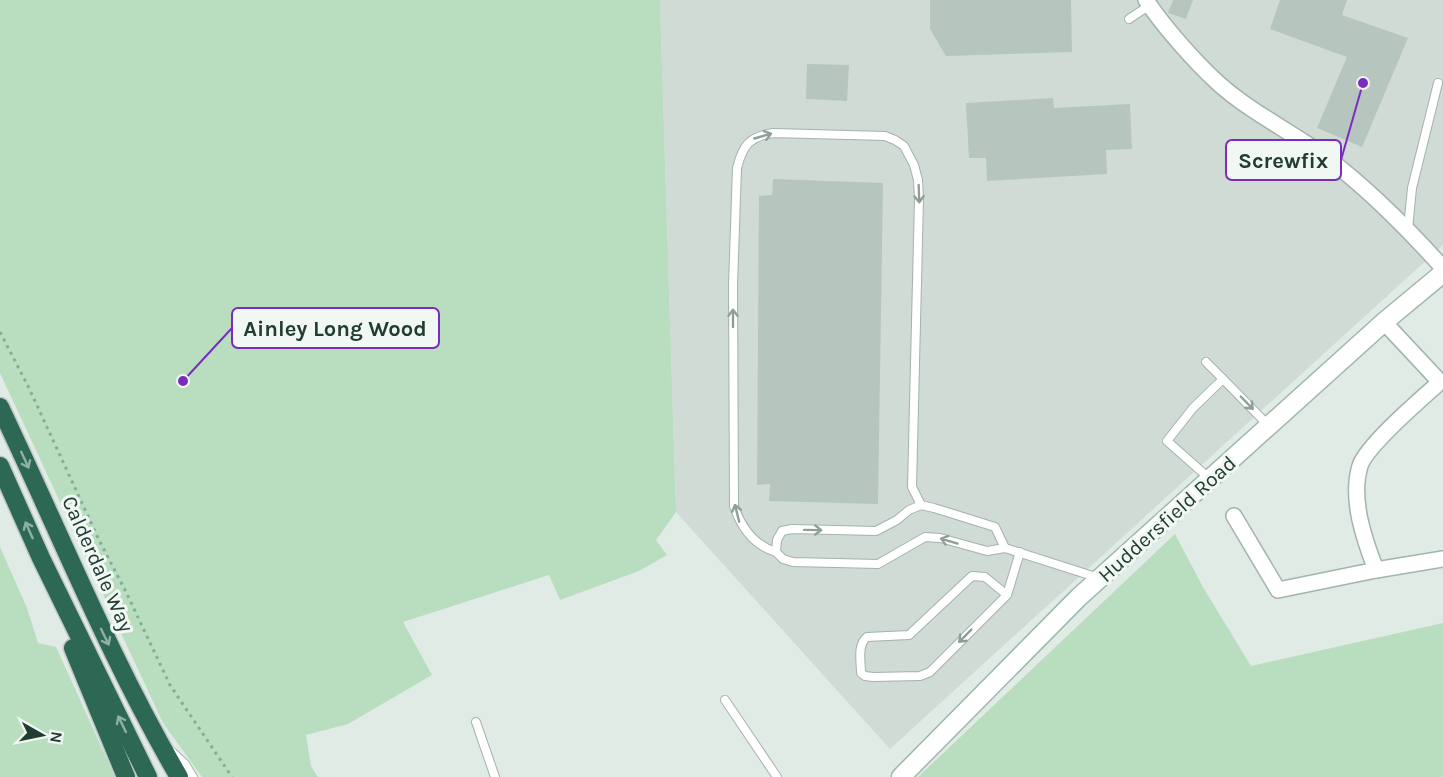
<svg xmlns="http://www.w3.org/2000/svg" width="1443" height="777" viewBox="0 0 1443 777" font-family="Karla,sans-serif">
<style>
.built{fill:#cfdbd4}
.green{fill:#b9ddbf}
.building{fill:#b6c6be}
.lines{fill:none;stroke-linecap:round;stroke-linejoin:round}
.lane-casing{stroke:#a4b3ac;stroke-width:10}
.street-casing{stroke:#a4b3ac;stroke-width:18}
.secondary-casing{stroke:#9fb7ac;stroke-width:21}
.highway-casing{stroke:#c1c8c6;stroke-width:21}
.path{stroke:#81af9b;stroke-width:3;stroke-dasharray:3 4.5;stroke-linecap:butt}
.lane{stroke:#fff;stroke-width:8}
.street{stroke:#fff;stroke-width:15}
.secondary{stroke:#fff;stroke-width:18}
.highway{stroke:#2d6855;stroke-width:18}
.oneway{stroke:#909e98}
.oneway2{stroke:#8fb0a4}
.labels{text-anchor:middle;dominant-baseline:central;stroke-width:6;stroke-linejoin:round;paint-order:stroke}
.street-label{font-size:21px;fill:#213c32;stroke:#f1f8f4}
.leader{fill:none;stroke:#7b2cbf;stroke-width:2}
.callout-dot{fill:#7b2cbf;stroke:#f1f8f4;stroke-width:2}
.callout{fill:#f1f8f4;stroke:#7b2cbf;stroke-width:2}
.callout-label{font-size:22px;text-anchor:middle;font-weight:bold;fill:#213c32}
</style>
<rect width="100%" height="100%" fill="#e1ebe5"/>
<polygon class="built" points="660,0 1443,0 1443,245 890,749 676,512"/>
<g class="green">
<polygon points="0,0 660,0 676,512 656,540 667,555 639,571 560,600 549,575 403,622 432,675 348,724 306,735 311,766 318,777 202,777 163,723 0,373"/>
<polygon points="1175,534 1204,589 1251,666 1443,623 1443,777 918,777"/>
<polygon points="0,547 27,608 38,643 56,647 115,777 0,777"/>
</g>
<g class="building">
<polygon points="930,0 1071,0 1072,52 946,56 930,29"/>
<polygon points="1173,0 1193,0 1186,19 1168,13"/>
<polygon points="1280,0 1347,0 1342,15 1408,38 1362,147 1317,128 1347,57 1270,29"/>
<polygon points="807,64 849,65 847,101 806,99"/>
<polygon points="1053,98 1054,108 1130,104 1132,149 1106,150 1107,174 987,181 986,158 969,158 966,103"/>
<polygon points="773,179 883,183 878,504 769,501 770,484 757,485 759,196 772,195"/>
</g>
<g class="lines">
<defs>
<g id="lane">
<polyline points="1129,19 1150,5"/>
<polyline points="1408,229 1412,188 1438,83"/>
<polyline points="1206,362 1223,379"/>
<polyline points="1210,479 1167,441 1193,408 1223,379 1269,426"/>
<polyline points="1005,548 995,527 934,508 921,505 909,510 897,520 876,531 792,529 782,531 777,540 776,552 783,559 793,562 878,564 925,537 940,538 987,551 1005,548 1099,578"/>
<path d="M776 552C753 545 741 527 734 506L733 285 737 168C743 145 749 137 773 133L885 136 895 140 904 146 914 165 918 180 919 199 912 487 921 505"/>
<path d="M1007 595 985 577 972 576 909 635 867 637C857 645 861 661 861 673L865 676 873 677 920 676 930 672 1007 595 1020 552"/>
<polyline points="725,700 777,777"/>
<polyline points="476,722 495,777"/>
<polyline points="172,752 185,764 193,777"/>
</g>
<g id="street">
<path d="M1146 0C1163 26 1195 62 1218 83 1250 112 1292 132 1327 158 1370 190 1407 228 1443 268"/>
<path d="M1384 322 1440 382C1422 398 1366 446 1360 466 1350 499 1364 539 1376 570L1443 559"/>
<polyline points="1234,516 1278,590 1376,570"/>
</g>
<polyline id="secondary" points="901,777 1079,597 1384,322 1443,273"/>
<g id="highway">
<path d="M0 407C59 531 110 659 179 777"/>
<polyline points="0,466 41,558 148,777"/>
<polyline points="73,648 126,777"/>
</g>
</defs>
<use href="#lane" class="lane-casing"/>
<use href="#street" class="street-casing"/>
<use href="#secondary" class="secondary-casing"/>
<use href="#highway" class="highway-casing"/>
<polyline class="path" points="0,332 29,388 99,540 125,590 170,685 232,777"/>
<use href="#lane" class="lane"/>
<use href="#street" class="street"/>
<use href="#secondary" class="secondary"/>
<use href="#highway" class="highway"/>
</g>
<defs><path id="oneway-shaft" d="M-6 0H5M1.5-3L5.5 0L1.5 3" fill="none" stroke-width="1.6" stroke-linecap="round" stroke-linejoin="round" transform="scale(1.5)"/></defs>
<g class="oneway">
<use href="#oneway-shaft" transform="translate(763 136) rotate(-16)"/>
<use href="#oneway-shaft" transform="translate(919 194) rotate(88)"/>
<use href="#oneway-shaft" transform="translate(733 318) rotate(-90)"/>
<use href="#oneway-shaft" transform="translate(1247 403) rotate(46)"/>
<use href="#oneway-shaft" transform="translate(737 513) rotate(-104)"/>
<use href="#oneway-shaft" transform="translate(813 530) rotate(1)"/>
<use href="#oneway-shaft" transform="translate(949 541) rotate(-163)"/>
<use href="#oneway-shaft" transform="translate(965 636) rotate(135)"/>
</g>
<g class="oneway2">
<use href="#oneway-shaft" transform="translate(25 460) rotate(65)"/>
<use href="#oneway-shaft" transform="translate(29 530) rotate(-114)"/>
<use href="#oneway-shaft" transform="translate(105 637) rotate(64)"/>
<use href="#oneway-shaft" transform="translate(122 724) rotate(-116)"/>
</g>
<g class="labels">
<g class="street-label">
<text transform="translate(1167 519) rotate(-42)">Huddersfield Road</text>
<text transform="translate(98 564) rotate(66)">Calderdale Way</text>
</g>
</g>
<path class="leader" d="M1363 83L1341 160M183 381L232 328"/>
<g class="callout-dot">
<circle cx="1363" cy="83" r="6"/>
<circle cx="183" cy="381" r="6"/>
</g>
<g class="callout">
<rect x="1226" y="140" width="115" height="40" rx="6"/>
<rect x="232" y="308" width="207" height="40" rx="6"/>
</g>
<g class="callout-label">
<text x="1283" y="168">Screwfix</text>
<text x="335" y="336">Ainley Long Wood</text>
</g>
<g transform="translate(42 735) rotate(99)" stroke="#f1f8f4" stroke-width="4.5" paint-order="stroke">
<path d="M0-4.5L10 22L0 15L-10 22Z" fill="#213c32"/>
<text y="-9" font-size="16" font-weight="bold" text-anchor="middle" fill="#213c32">N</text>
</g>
</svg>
